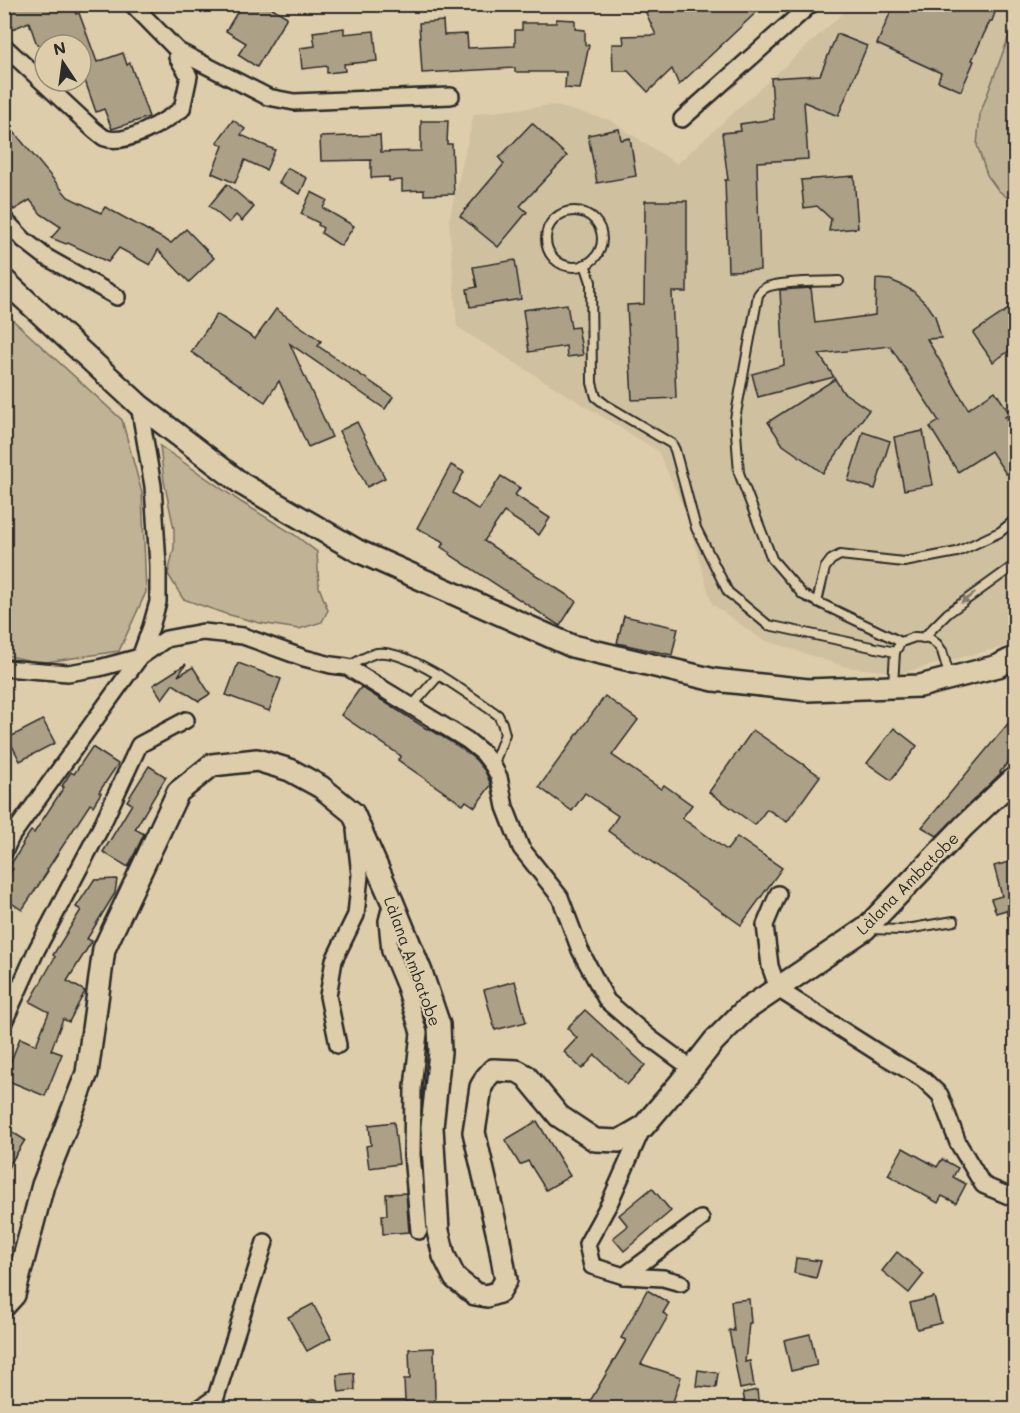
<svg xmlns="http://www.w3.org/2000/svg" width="1020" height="1413" viewBox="0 0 1020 1413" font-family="Mali,sans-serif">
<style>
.built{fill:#cfc0a0}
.green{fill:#c0b295;stroke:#766e60;stroke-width:1.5}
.building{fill:#aca087;stroke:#2b2b2b;stroke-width:1.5}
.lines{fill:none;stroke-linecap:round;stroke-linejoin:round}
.lane-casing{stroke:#2b2b2b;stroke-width:12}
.street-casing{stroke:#2b2b2b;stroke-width:20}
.secondary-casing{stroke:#2b2b2b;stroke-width:26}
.lane{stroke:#decdaa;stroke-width:8}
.street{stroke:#decdaa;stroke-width:15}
.secondary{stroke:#decdaa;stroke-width:21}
.oneway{fill:#847c6a}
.labels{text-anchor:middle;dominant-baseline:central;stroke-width:4.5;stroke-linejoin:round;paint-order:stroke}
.street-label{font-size:16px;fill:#2b2b2b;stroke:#decdaa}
</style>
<rect width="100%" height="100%" fill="#decdaa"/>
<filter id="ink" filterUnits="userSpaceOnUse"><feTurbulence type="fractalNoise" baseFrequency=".0167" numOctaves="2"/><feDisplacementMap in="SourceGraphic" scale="12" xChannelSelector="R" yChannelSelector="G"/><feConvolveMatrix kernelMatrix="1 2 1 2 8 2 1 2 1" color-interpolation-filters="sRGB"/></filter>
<g filter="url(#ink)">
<polygon class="built" points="852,5 1015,5 1015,644 901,673 846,667 761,639 712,604 685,511 658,451 457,327 449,220 474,114 553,105 610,120 677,164"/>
<g class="green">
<polygon points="1015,20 1015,204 998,190 987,175 977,145 980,114"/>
<polygon points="4,312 122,420 142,493 146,592 119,651 40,663 5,655"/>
<polygon points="160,446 241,502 295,535 317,552 319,587 328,610 322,622 299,629 260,623 226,614 183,599 168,574 174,548 174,529 164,481"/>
</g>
<g class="building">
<polygon points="4,4 73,5 76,14 79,13 97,62 123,53 127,65 130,63 149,117 112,129 104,109 96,112 81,69 81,45 37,45 29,22 10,30 4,18"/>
<polygon points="242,4 266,4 287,17 257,67 238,55 246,43 226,31"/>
<polygon points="642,4 765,4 679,85 672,69 648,92 628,71 613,71 612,44 624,44 623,36 656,35"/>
<polygon points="894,4 998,4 992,21 990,21 972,60 974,61 961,91 938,81 941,73 877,44"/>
<polygon points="556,19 575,20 575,29 585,30 585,45 589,45 580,89 565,88 566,72 515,72 515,68 422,73 419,23 443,21 444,35 467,34 468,48 515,46 515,30 522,30 522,23 556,23"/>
<polygon points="344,28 344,34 374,31 377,61 344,64 345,71 327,73 327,66 302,69 300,48 315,46 313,32"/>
<polygon points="837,34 867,46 838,116 804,102 808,159 757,162 760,270 728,271 725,180 728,180 722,133 741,131 740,124 774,119 771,78 820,75"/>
<polygon points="4,120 68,197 101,213 105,207 171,243 186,229 214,258 189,282 158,250 150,265 119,248 108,262 68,243 66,244 51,238 61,227 41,214 30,200 14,210 4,195"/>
<polygon points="233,120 245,129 241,135 275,150 266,170 245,160 235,183 212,173 223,146 217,142"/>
<polygon points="421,121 448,121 447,144 452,144 454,194 424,195 424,190 402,191 402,180 389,181 389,177 371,178 371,160 321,161 320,137 380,135 381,152 421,151"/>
<polygon points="532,123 567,156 520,206 527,212 498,247 460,216 504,164 499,158"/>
<polygon points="619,129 621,140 630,138 636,176 597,183 588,135"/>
<polygon points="287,168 307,178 300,194 279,183"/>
<polygon points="854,176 858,228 829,231 831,219 817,206 804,208 801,180"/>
<polygon points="227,184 254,207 242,221 236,215 229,223 209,206"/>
<polygon points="311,192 327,200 323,208 354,226 341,246 321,233 323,228 318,225 319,223 301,214"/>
<polygon points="645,201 687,201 687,292 672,292 676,398 632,400 627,305 644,304"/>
<polygon points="515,260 521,299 470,307 467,289 477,287 473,267"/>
<polygon points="876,279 890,280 902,285 913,291 929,307 935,316 941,338 927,339 968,409 995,391 1010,414 1005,417 1010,426 1009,427 1016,438 1016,467 1006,474 991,451 958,472 930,427 939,421 890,346 819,354 834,377 758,397 752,374 784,365 780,290 811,288 815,323 875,315"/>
<polygon points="567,304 571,328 578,327 583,355 567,357 566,346 529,352 523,310"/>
<polygon points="1016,304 1016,346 993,362 973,333"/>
<polygon points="276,309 321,341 318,346 393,397 385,409 290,344 332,437 308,447 279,381 265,402 191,352 217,314 255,339"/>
<polygon points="835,379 843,392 869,410 823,473 783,445 768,422"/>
<polygon points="357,422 385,478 367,487 339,431"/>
<polygon points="923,431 933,485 904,490 894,437"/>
<polygon points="863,432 890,441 875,489 848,481"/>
<polygon points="451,465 464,472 453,493 479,510 501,476 520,488 515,495 550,518 539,535 504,512 484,541 576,601 560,626 449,554 450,553 441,547 444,542 417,528"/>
<polygon points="624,616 678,628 672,655 617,643"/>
<polygon points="238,663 281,679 269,711 226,695"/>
<polygon points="186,664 178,676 193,667 210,694 199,701 173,684 162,699 153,685"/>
<polygon points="361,687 427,729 428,728 461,748 476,760 485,771 491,785 475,807 466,801 463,805 398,760 401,756 341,715"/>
<polygon points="605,696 638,720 612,755 661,789 664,785 692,805 682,818 727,850 737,837 782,868 741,925 608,831 618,816 585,793 572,811 539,787"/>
<polygon points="1016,714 1016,753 1000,772 1001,773 937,836 922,827"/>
<polygon points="43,720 55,743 20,761 8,738"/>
<polygon points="894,728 917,746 891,780 867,763"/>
<polygon points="753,730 820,776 787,822 767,809 755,825 709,792"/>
<polygon points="92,747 118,764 99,792 101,793 93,806 90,804 47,870 48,871 22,910 4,898 4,881 13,869 9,867 23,845 22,844 31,831 34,833 64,787 62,786 71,772 74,774"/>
<polygon points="149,766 166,777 135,829 144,834 128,867 103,852 132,804 127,801"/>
<polygon points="1016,860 1016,927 1011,928 1006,910 996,913 991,899 1002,896 994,866"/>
<polygon points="117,879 115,893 87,939 92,941 67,981 85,991 69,1022 63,1019 51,1050 62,1054 45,1096 4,1079 20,1038 36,1045 49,1012 30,1002 55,957 53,955 81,910 76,907 94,880"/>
<polygon points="515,981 526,1022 495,1030 484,990"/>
<polygon points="585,1010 645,1065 627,1085 595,1055 582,1069 564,1052 577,1038 567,1028"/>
<polygon points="537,1121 570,1176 546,1190 528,1161 520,1165 505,1140"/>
<polygon points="394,1122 399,1164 369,1168 366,1146 371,1145 369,1125"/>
<polygon points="4,1127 25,1140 4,1174"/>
<polygon points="903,1148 937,1167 942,1159 958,1168 953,1177 966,1184 956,1203 942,1196 938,1203 888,1175"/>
<polygon points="652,1188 671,1211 624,1251 613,1238 628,1226 619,1215"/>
<polygon points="406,1193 409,1232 383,1234 382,1215 387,1215 386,1194"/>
<polygon points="897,1252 924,1274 909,1293 882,1271"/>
<polygon points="796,1258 821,1261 816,1278 794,1273"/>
<polygon points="647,1290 669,1303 663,1313 668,1316 641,1364 681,1377 671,1408 586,1408 626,1340 621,1338"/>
<polygon points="934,1297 941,1323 917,1329 910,1303"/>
<polygon points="749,1299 751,1323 749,1323 745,1362 750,1361 754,1386 740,1389 729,1330 734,1331 731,1301"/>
<polygon points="313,1304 331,1338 307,1351 288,1317"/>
<polygon points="810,1334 817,1365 791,1371 784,1340"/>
<polygon points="434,1348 435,1401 405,1401 404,1379 410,1379 409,1349"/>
<polygon points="698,1370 718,1373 716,1388 696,1386"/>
<polygon points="354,1373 355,1390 339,1392 337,1375"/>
<polygon points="757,1390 759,1408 746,1408 743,1393"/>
</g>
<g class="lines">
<defs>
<g id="lane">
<circle cx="574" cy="239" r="28"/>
<polyline points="585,264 591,282 592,383 596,397 606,405 672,444 675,450 696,528 728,592 768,625 895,652"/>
<path d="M839 281C823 282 777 281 765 288 761 290 761 291 758 295L735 419 739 473 772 559 803 595 901 642"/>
<polyline points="817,602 825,568 831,560 840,555 904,562 957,552 1000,532 1016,519"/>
<polyline points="923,638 948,613 1016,564"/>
<path d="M347 667C357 662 367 655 377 653 409 649 472 697 498 715L502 723 505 734 493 766"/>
<polyline points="893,685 895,652 901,642 915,637 929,638 937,644 942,651 950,678"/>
<polyline points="412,706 439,675"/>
<polyline points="870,929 901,930 954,921"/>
<polyline points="314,1404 314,1408"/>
</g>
<g id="street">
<polyline points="132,4 178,51 268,97 294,102 451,96"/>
<path d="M4 46 93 129C97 132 101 136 105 138 126 146 165 121 182 109L189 76 177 57 178 51"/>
<polyline points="682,119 811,4"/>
<polyline points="4,219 24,240 46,257 117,297"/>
<polyline points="4,668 68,673 99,668 140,657 151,627 158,602 158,565 153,486 139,405"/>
<polyline points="4,852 11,837 140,657 166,639 203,632 243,636 304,658 331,665 347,667 467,740 483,753 493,766 499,777 505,807 521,848 560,897 580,950 607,1001 650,1038 692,1069"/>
<polyline points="778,894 765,925 770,966 778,989 877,1052 923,1079 940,1095 958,1143 983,1185 1016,1199"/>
<polyline points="392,901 387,921 390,951 405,987 419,1033 413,1087 412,1155 419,1231"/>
<polyline points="4,1022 36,951 101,827 139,745 186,720"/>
<polyline points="338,1045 328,996 334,960 356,915 360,875 355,830"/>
<polyline points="643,1127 609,1204 587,1244 592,1266 624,1276 663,1278 681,1283"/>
<polyline points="624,1276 701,1219"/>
<polyline points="200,1408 216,1397 265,1242"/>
</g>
<g id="secondary">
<polyline points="4,280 139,405 242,484 358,551 572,646 714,680 808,690 920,686 998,666 1016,657"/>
<polyline points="4,1306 14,1295 43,1185 87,1073 104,949 178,792 212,765 257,760 290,770 321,787 353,813 392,901 421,972 439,1025 440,1052 432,1127 438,1231 444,1256 455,1278 475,1294 487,1296 499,1292 506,1280 499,1240 474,1132 481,1087 486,1078 493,1070 517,1071 526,1076 559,1116 595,1140 619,1141 643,1127 692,1069 714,1041 744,1011 865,929 965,825 1016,777"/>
</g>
</defs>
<use href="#lane" class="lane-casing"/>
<use href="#street" class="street-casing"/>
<use href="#secondary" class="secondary-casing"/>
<use href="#lane" class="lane"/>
<use href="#street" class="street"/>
<use href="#secondary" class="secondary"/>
</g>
<defs><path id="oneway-solid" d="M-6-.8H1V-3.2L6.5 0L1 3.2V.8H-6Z" transform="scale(1.5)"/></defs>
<use class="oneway" href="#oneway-solid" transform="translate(968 598) rotate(144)"/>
</g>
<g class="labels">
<g class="street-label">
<text transform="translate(907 883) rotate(-45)">Làlana Ambatobe</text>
<text transform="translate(413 961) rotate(70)">Làlana Ambatobe</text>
</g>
</g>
<rect width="1020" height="1413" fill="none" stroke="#decdaa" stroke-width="24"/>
<rect x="12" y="12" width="996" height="1389" fill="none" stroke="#2b2b2b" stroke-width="2" filter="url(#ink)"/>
<g transform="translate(63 63) rotate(347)"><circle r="28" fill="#decdaa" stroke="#968c77" stroke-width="1.5"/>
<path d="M0-4.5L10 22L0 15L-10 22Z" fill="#2b2b2b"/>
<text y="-9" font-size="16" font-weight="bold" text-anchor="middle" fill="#2b2b2b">N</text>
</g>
</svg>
